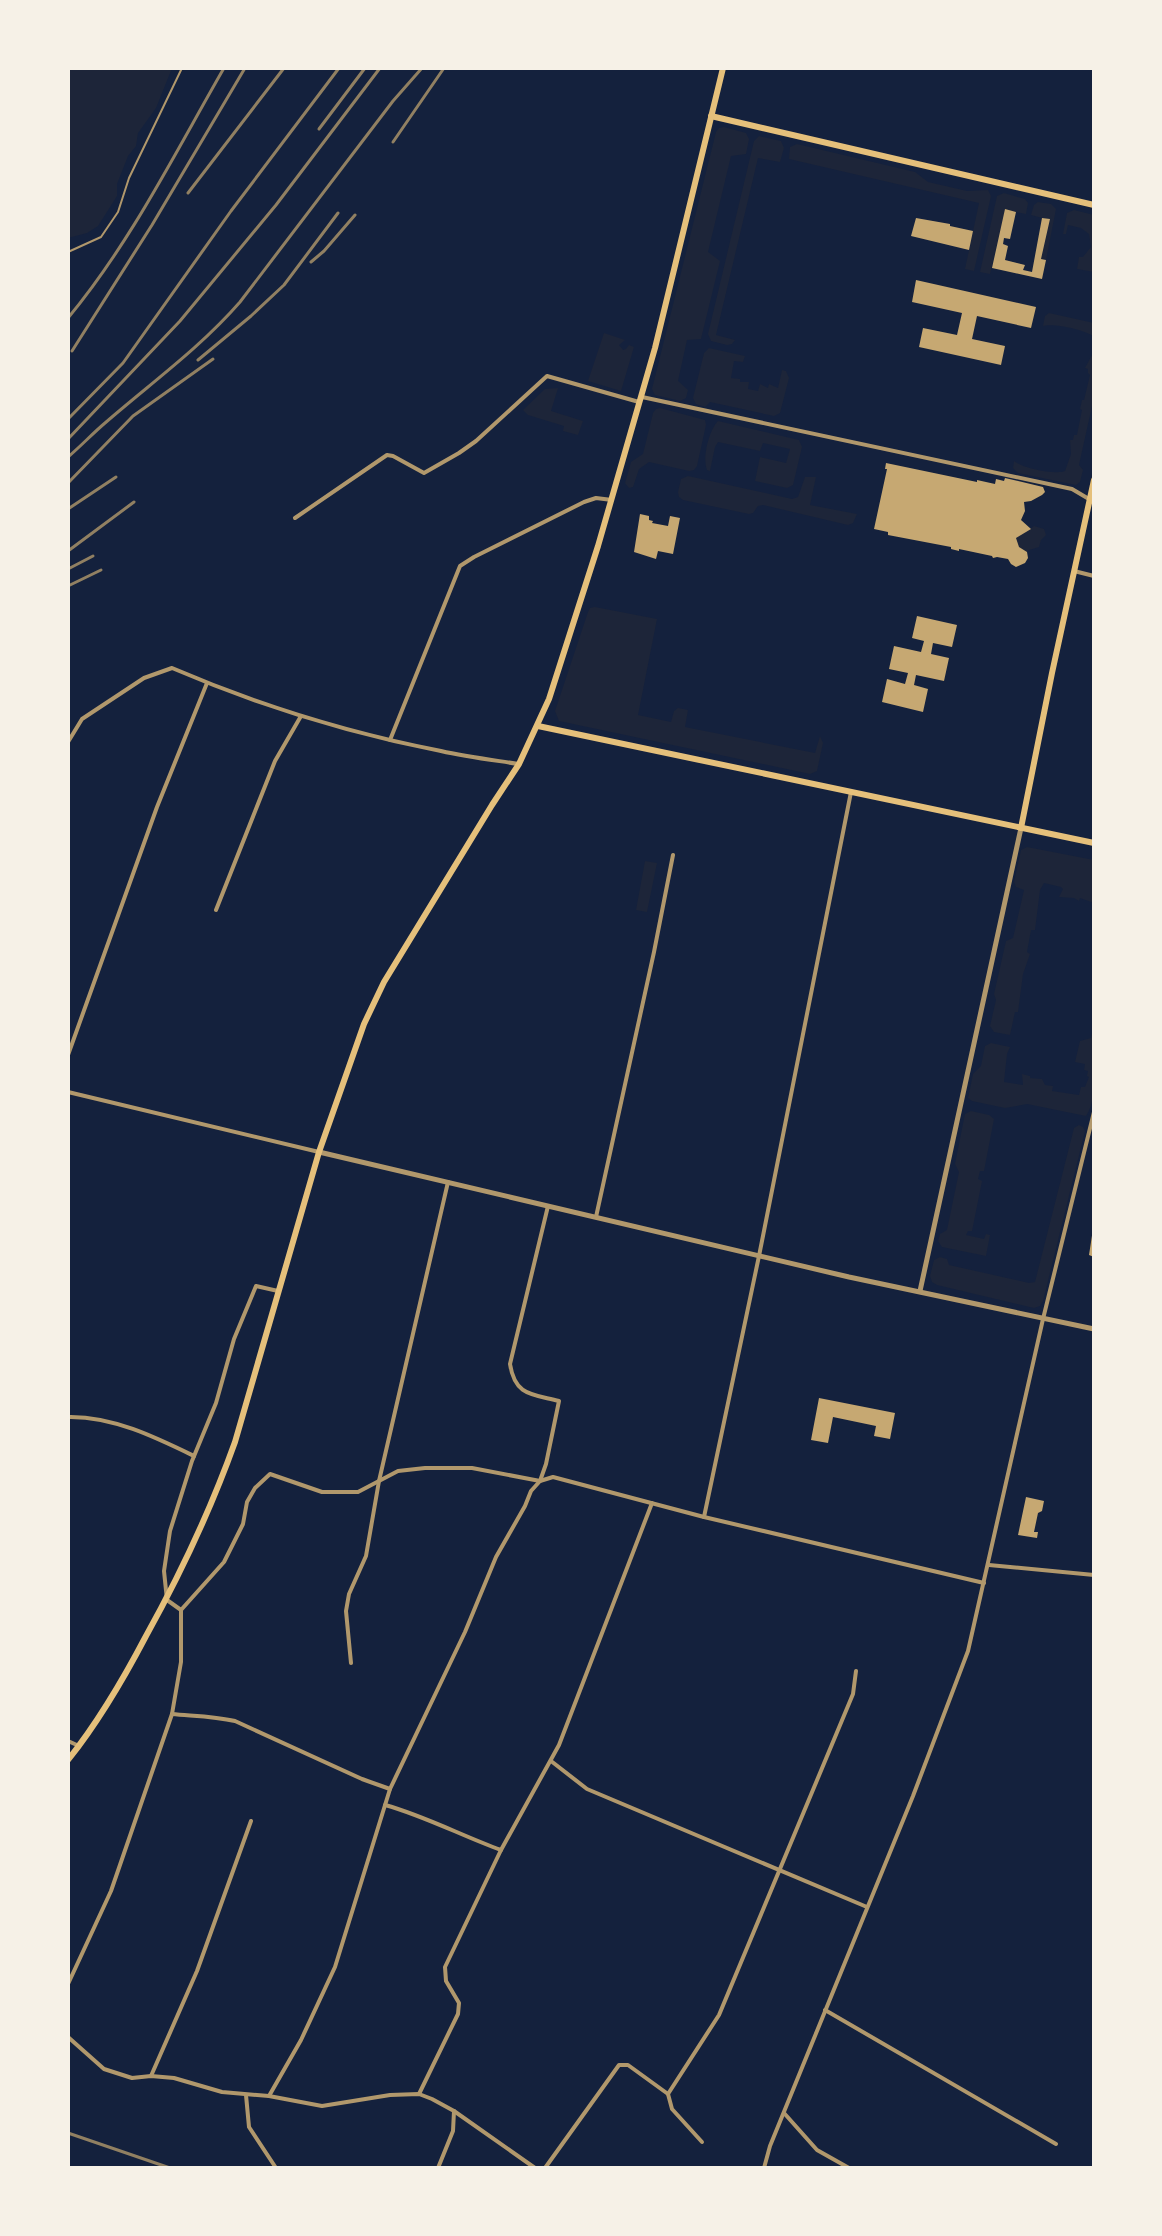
<svg xmlns="http://www.w3.org/2000/svg" width="1162" height="2236" viewBox="0 0 1162 2236" font-family="Inter,sans-serif">
<style>
.green{fill:#1d2539}
.building{fill:#c6a872}
.lines{fill:none;stroke-linecap:round;stroke-linejoin:round}
.service{stroke:#b1986c;stroke-width:2}
.minor{stroke:#b1986c;stroke-width:4}
.tertiary{stroke:#b1986c;stroke-width:5}
.secondary{stroke:#e5c07b;stroke-width:6}
.rail{stroke:#918062;stroke-width:3}
</style>
<rect width="100%" height="100%" fill="#14213d"/>
<g class="green">
<polygon points="68,68 172,68 156,108 138,133 136,146 128,156 117,184 117,196 98,226 87,233 68,238"/>
<polygon points="724,127 746,133 749,139 746,154 731,156 708,252 720,261 701,339 687,340 678,381 688,390 686,398 680,401 655,395 652,389 716,132 719,128"/>
<polygon points="759,136 781,141 784,148 780,162 758,158 716,335 735,340 732,344 727,345 711,341 708,334 754,141"/>
<polygon points="797,144 915,172 928,182 967,191 988,190 991,196 974,271 965,269 979,203 789,159 790,147"/>
<polygon points="1004,193 1025,199 1028,203 1026,214 1005,210 990,274 980,272 997,196"/>
<polygon points="1038,202 1051,204 1056,209 1046,260 1041,259 1050,220 1031,215 1034,205"/>
<polygon points="1074,210 1094,215 1094,272 1077,269 1079,257 1083,257 1091,247 1089,234 1081,228 1068,225 1066,234 1063,234 1067,213"/>
<path d="M1049 313 1094 323V397L1079 465 1083 470 1080 482 1076 485 1018 473 1013 468 1014 461C1022 468 1055 475 1065 471L1071 454 1070 440H1073L1074 435H1077L1082 410 1080 409 1082 400H1084L1090 375 1088 373V369L1085 368 1092 355 1094 337C1087 330 1053 323 1043 326L1045 316Z"/>
<polygon points="604,333 625,340 619,345 623,350 626,349 629,345 634,347 621,391 588,381"/>
<polygon points="709,348 745,356 743,362 734,361 731,378 740,379 740,382 749,382 748,389 758,391 760,384 768,388 769,384 778,388 782,370 786,371 789,378 780,413 774,416 710,402 705,407 696,404 693,398 704,353"/>
<polygon points="558,388 551,411 583,421 578,435 563,431 564,426 528,415 523,410 545,389"/>
<polygon points="660,408 705,420 706,425 697,466 694,470 689,471 649,462 639,469 633,487 629,488 625,483 631,462 643,454 653,413 656,409"/>
<path d="M718 421 799 440 802 447 793 485 787 488 755 481 760 457 786 463 790 449 763 443 760 451 718 442 715 447 710 471 707 470C702 458 709 430 718 421Z"/>
<polygon points="688,476 792,499 798,497 805,477 816,477 810,505 857,514 853,523 848,525 763,505 758,506 753,513 749,514 683,500 679,497 678,492 681,479"/>
<polygon points="1034,526 1044,529 1046,535 1041,540 1039,547 1029,550 1025,554 1019,550 1016,538"/>
<polygon points="595,607 657,619 638,715 671,722 674,711 678,708 688,710 685,727 815,753 820,736 823,743 817,771 810,774 559,721 555,711 588,612 590,608"/>
<polygon points="1027,847 1094,860 1094,903 1080,898 1079,901 1074,898 1059,897 1063,889 1061,887 1044,883 1040,890 1035,930 1031,930 1027,952 1030,954 1023,974 1018,1012 1015,1012 1010,1035 994,1032 990,1026 996,1000 994,994 1006,941 1013,938 1024,890 1016,887 1014,882 1021,850"/>
<polygon points="645,861 657,863 647,912 636,910"/>
<path d="M1094 1024C1094 1050 1100 1095 1086 1116L1027 1104 1005 1108 972 1101 968 1098 973 1074 981 1066 985 1046 991 1043 1010 1047 1007 1054 1004 1082 1023 1085 1022 1074 1030 1076V1078L1042 1079 1045 1085 1053 1086 1052 1091 1079 1095 1081 1087H1085L1089 1077 1087 1076 1088 1071 1084 1070 1085 1064 1075 1062 1080 1041 1091 1038Z"/>
<polygon points="971,1111 989,1115 994,1119 984,1171 980,1171 978,1179 982,1181 972,1231 968,1231 966,1235 984,1239 986,1234 990,1235 986,1256 942,1247 938,1241 940,1234 947,1230 959,1172 955,1164 965,1114"/>
<polygon points="1079,1125 1083,1127 1085,1131 1043,1301 1040,1306 1034,1308 937,1285 932,1282 930,1276 934,1260 940,1257 947,1259 949,1265 1029,1283 1035,1282 1074,1128"/>
</g>
<g class="building">
<polygon points="1005,209 1016,212 1010,239 1004,238 1003,244 1008,246 1005,260 1025,265 1023,270 1032,272 1042,218 1050,219 1041,259 1046,260 1042,279 992,268"/>
<polygon points="916,218 950,224 950,226 973,231 969,250 911,236"/>
<polygon points="916,280 1036,307 1031,328 977,316 972,339 1005,346 1001,365 919,347 923,328 957,335 962,313 912,302"/>
<polygon points="886,463 977,482 977,480 995,484 996,479 1004,481 1005,478 1043,487 1045,492 1042,495 1031,501 1024,502 1025,511 1021,520 1031,529 1016,538 1019,547 1027,552 1028,558 1025,563 1016,567 1011,564 1008,559 997,557 993,558 992,556 959,549 959,551 951,549 951,547 888,535 888,532 874,529 887,469 885,469"/>
<polygon points="640,514 649,516 649,520 653,521 652,523 668,526 670,516 680,518 673,554 658,551 656,559 634,552"/>
<polygon points="917,616 957,625 952,647 933,643 931,654 949,658 944,681 916,675 914,685 928,689 923,712 882,702 887,679 905,684 908,673 889,669 894,646 921,652 924,641 912,638"/>
<polygon points="1093,1229 1094,1229 1094,1257 1089,1255"/>
<polygon points="819,1398 895,1413 890,1439 874,1436 876,1426 833,1417 828,1443 811,1440"/>
<polygon points="1026,1497 1044,1501 1042,1511 1038,1513 1034,1532 1038,1532 1037,1538 1018,1535"/>
</g>
<g class="lines">
<polyline class="service" points="68,252 101,237 118,212 129,178 182,68"/>
<g class="minor">
<polyline points="642,397 1072,489 1094,502"/>
<polyline points="295,518 387,455 393,456 424,473 459,453 476,441 547,376 639,402"/>
<polyline points="1074,571 1094,576"/>
<polyline points="390,740 460,566 474,557 584,502 596,498 612,500"/>
<path d="M68 742 82 719 144 678 172 668C258 705 349 733 441 751 467 757 493 760 519 764"/>
<polyline points="216,910 275,761 301,716"/>
<polyline points="68,1055 157,807 207,683"/>
<polyline points="68,1092 319,1152"/>
<polyline points="596,1217 654,952 673,855"/>
<path d="M68 1417C112 1416 155 1437 194 1456"/>
<polyline points="704,1517 759,1256 851,792"/>
<polyline points="989,1565 1094,1575"/>
<polyline points="181,1610 224,1562 243,1524 247,1502 255,1488 270,1474 322,1492 358,1492 398,1471 425,1468 472,1468 540,1481 553,1477 704,1517 984,1583"/>
<polyline points="351,1663 346,1611 349,1594 366,1556 379,1481 448,1182"/>
<path d="M172 1714C193 1716 214 1716 235 1721L362 1779 390 1789"/>
<polyline points="68,1741 79,1746"/>
<polyline points="551,1761 587,1789 867,1907"/>
<path d="M385 1805C425 1816 462 1836 501 1850"/>
<polyline points="68,1984 111,1891 172,1714 181,1662 181,1610 167,1600 164,1571 170,1531 192,1461 216,1403 234,1339 256,1286 278,1291"/>
<polyline points="825,2010 1056,2144"/>
<polyline points="68,2037 104,2069 132,2078 151,2076 174,2078 222,2092 269,2096 322,2106 390,2095 419,2094 432,2099 454,2111 535,2168"/>
<polyline points="151,2076 197,1971 251,1821"/>
<polyline points="419,2094 458,2014 459,2003 446,1981 445,1967 501,1850 559,1745 652,1503"/>
<polyline points="668,2094 719,2015 853,1694 856,1671"/>
<polyline points="246,2095 249,2127 276,2168"/>
<path d="M269 2096 301 2040 335 1967 390 1789 465 1632 496 1557 525 1506 531 1491 540 1481 546 1464 559 1401C532 1394 515 1396 510 1364L548 1206"/>
<polyline points="784,2113 817,2150 849,2168"/>
<polyline points="438,2168 453,2131 454,2111"/>
<polyline points="545,2168 619,2065 628,2065 668,2094 672,2109 702,2142"/>
<polyline points="764,2168 770,2146 913,1796 968,1651 1043,1319 1094,1112"/>
</g>
<g class="tertiary">
<polyline points="319,1152 849,1277 1094,1329"/>
<polyline points="920,1291 1021,828"/>
</g>
<g class="secondary">
<polyline points="711,116 1094,205"/>
<polyline points="538,726 1094,843"/>
<polyline points="1021,828 1052,673 1094,480"/>
<path d="M68 1760C99 1721 123 1680 146 1636 181 1573 211 1509 235 1442L319 1152 364 1024 384 982 492 805 519 764 549 699 598 546 655 348 723 68"/>
</g>
<g class="rail">
<polyline points="319,129 365,68"/>
<polyline points="393,142 444,68"/>
<polyline points="188,193 284,68"/>
<polyline points="311,262 324,251 355,215"/>
<path d="M68 318C131 242 175 153 224 68"/>
<polyline points="72,351 152,225 245,68"/>
<polyline points="198,360 251,316 284,285 338,213"/>
<polyline points="68,419 123,363 231,211 339,68"/>
<polyline points="68,439 180,321 276,205 380,68"/>
<path d="M68 457C81 446 92 434 105 423 151 383 200 348 240 302L393 101 422 68"/>
<polyline points="68,483 133,416 213,359"/>
<polyline points="68,509 116,477"/>
<polyline points="68,551 134,502"/>
<polyline points="68,569 93,556"/>
<polyline points="68,586 101,570"/>
<polyline points="68,2133 170,2168"/>
</g>
</g>
<rect width="1162" height="2236" fill="none" stroke="#f6f1e7" stroke-width="140"/>
</svg>
